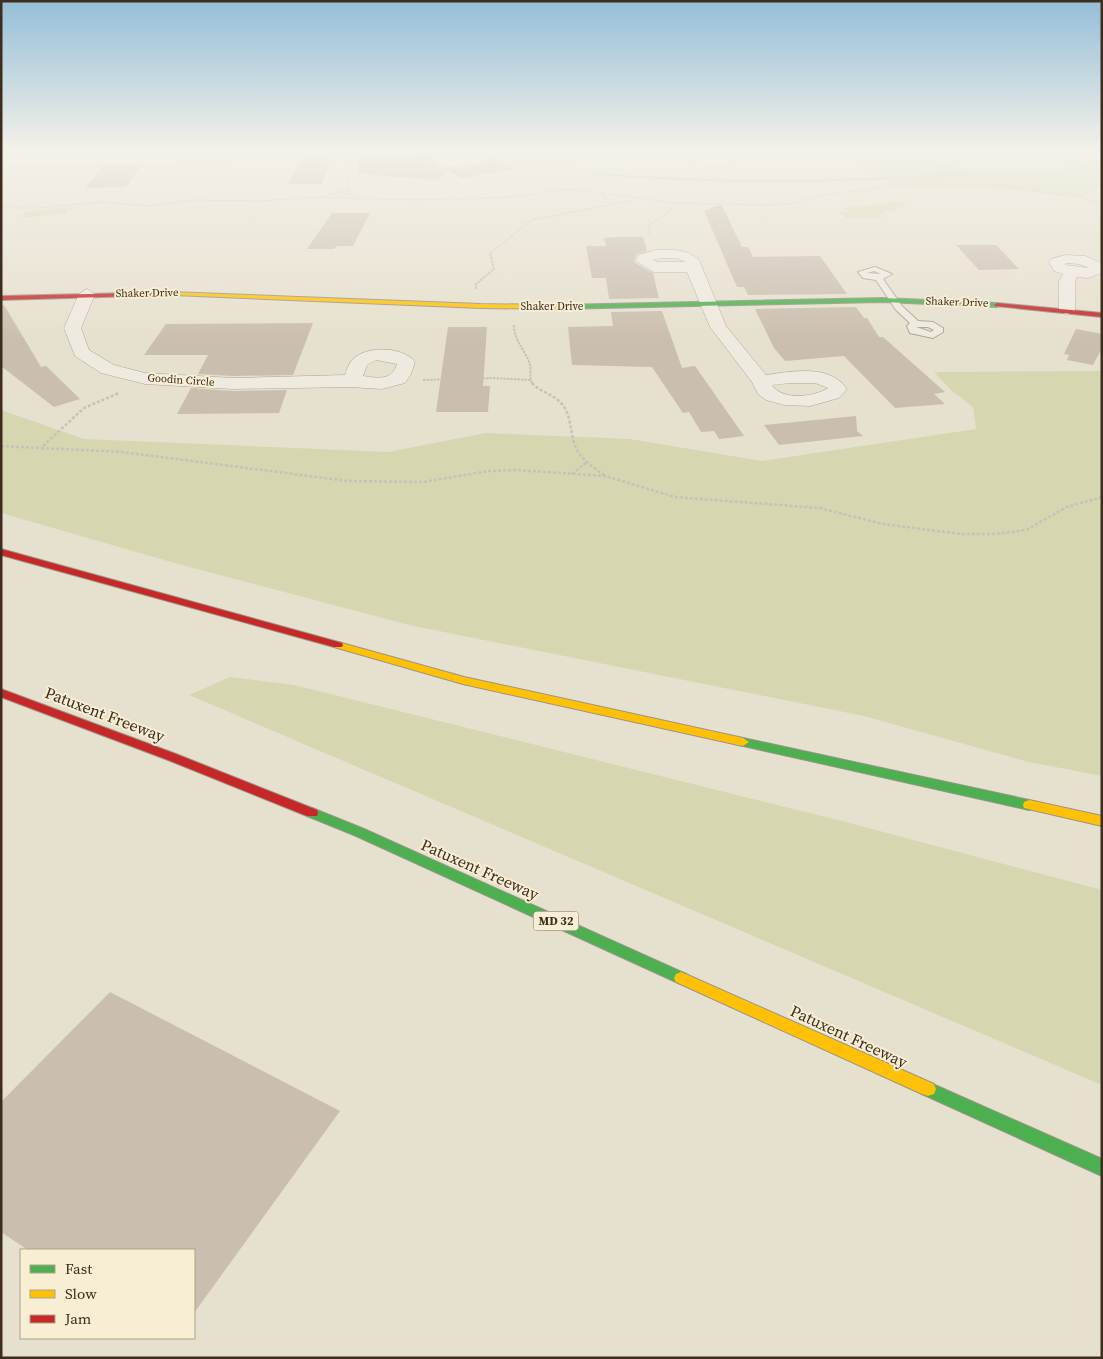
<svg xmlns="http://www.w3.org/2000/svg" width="1103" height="1359" viewBox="0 0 1103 1359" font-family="'Source Serif 4',serif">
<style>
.green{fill:#d6d7b0}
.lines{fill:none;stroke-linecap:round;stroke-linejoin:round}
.stream{fill:#b9ccc1;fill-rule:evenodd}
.building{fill:#cabeaf}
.lane-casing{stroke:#aca597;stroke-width:2}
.street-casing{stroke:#aca597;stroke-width:1}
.fast-casing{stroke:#9b9487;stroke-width:2}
.slow-casing{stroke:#9b9487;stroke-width:2}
.jam-casing{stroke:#9b9487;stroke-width:2}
.path-far2{stroke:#c7c1b7;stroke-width:1;stroke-dasharray:2 1;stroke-linecap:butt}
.path-far1{stroke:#c7c1b7;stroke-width:2;stroke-dasharray:2.5 1;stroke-linecap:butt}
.path{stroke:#c7c1b7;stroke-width:2.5;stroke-dasharray:3 2;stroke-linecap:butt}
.lane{fill:#eeeae0;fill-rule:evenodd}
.street{fill:#eeeae0;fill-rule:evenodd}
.fast{fill:#4caf50;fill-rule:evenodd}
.slow{fill:#ffc107;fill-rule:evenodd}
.jam{fill:#c62828;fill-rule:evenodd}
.labels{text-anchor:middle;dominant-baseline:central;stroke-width:4;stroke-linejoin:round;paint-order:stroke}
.far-street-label{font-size:11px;fill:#3c2d1e;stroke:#f8eed4}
.shield{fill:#f8eed4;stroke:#746755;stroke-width:1}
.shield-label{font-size:12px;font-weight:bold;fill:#3c2d1e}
.near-street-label{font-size:16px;fill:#3c2d1e;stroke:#f8eed4}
</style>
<rect width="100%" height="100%" fill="#e6e0ce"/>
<g class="green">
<path d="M899 156 932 157 939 166C974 169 1009 174 1044 171 1067 170 1078 162 1102 169V186L1074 196 997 187 895 185H891L859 164V157L896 159Z"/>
<polygon points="890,201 908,204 893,212 887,211 880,215 882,218 846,218 838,212 848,211 844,207 867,206 873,203 883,205"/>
<polygon points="77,207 77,209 66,210 66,213 23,218 24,212"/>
<polygon points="1102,371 1102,776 1029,762 864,716 409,625 178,564 1,513 1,410 84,439 388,452 486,433 630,439 762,461 976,429 973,407 951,390 934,372"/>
<polygon points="230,677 294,685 842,821 1102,890 1102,1085 189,695"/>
</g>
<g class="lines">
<path class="stream" d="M594 173C722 183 849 180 977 173L979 174 881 180 785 183 689 181 593 175Z"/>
</g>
<g class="building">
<polygon points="116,151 153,151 150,154 113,154"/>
<polygon points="412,151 441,151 433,153 430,160 443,168 459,169 475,166 486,158 486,155 481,153 515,169 462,178 448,171 437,180 358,174 358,158 423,157"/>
<polygon points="331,158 322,184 288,184 300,159"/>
<polygon points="103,166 141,166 126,187 85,188"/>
<polygon points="721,204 742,247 748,247 753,257 820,256 847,294 748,295 744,287 737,287 704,211"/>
<polygon points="332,213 370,213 353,246 337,246 334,249 307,249"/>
<polygon points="620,237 643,237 647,251 637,254 634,262 653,273 659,298 609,299 606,278 592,278 586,246 606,246 604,238"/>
<polygon points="956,245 996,245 1019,269 979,270"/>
<polygon points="1,305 4,305 41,367 46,366 80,399 54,407 1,366"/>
<polygon points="856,307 864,318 867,318 879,337 883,337 945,392 934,394 945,404 895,408 844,356 785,361 774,348 755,309"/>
<polygon points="662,311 682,368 695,366 744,436 719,439 714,431 701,432 689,412 683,413 652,367 572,365 568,327 613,326 611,312"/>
<polygon points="313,323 293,375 233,376 198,374 208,355 144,355 166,324"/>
<polygon points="448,327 487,327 483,386 490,386 488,412 436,412"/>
<polygon points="1076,329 1102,334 1102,348 1093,365 1067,360 1069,355 1064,354"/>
<polygon points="191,388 233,391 287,390 279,413 177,414"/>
<polygon points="856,416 857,431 863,436 779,445 764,425"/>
<polygon points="110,992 340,1111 194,1313 194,1250 28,1250 1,1232 1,1102"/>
</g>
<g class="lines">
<defs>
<g id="lane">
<polygon points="176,151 182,151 174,161 170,161"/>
<polygon points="990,151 1014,151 1017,153 998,156"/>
<path d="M875 267 892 274 883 279 902 306 918 321 933 322 943 328V332L933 338 910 333 907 326 910 323 896 310 876 280 863 278 858 272ZM874 271 881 274 867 273ZM916 327H928L934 330 931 332Z"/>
</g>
<g id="street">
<polygon points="257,151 313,151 307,154 172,164 1,165 1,157 172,156"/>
<path d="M450 151H474L485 157C475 169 443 171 432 160L435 154ZM465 156 470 157 445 159Z"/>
<path d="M682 151H694L692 154 694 155 724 156 708 154 702 151H732L738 158C725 170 695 164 681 157L679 155Z"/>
<path d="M656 250H677L689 253 699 260 726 326 766 375C793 371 830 364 847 389L839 398 810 406 784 405 766 400 758 394 752 382 710 327 687 272H654L636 261 639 255ZM663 258H677L685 262H657L652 260ZM791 383H815L828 388C814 397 782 401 772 385Z"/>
<path d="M1066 255 1085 256 1102 263V273L1088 278 1077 277 1075 281V310L1067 315 1059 310V281L1063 274 1054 271 1049 262 1051 259ZM1066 263 1079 264 1089 268 1065 265Z"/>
<path d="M87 289 95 294 81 328 89 350 114 365 145 373 233 378 345 375C347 368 350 360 357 356 371 346 404 347 415 362L411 374 405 383 382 389 350 387 233 389 145 384 101 373 75 356 64 328 79 294ZM376 360 397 364C392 381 378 378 363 376L367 365Z"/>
</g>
<g id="fast">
<polygon points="883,298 997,303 1000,305 997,307 883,302 557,309 554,307 557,305"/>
<polygon points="743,738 1029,800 1034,802 1035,805 1034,808 1029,810 739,745 737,742 739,739"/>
<polygon points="312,808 364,829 686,974 688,978 686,982 681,984 676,982 354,835 307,816 306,813 307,810"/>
<polygon points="928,1082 1102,1159 1102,1176 922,1094 920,1089 922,1084"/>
</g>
<g id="slow">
<polygon points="171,292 481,304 557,305 560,307 557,309 481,308 173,295 170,293"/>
<polygon points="338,642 464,677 743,738 749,742 743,746 463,684 334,647 333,645 334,643"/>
<polygon points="1029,800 1102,816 1102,826 1024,808 1023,805 1024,802"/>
<polygon points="681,972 934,1084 936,1089 934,1094 928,1096 922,1094 676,982 674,978 676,974"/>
</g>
<g id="jam">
<polygon points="175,292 176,293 173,295 1,300 1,296"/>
<polygon points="997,303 1102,313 1102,317 995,306 994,305"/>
<polygon points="1,549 342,643 343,645 342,647 334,647 1,555"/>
<polygon points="1,689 176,754 317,810 318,813 317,816 307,816 168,760 1,697"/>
</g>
</defs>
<use href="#lane" class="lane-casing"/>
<use href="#street" class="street-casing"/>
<use href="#fast" class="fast-casing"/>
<use href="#slow" class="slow-casing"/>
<use href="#jam" class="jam-casing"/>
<g class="path-far2">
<polyline points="857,151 859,166 889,185"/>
<polyline points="1079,151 1102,164"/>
<polyline points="496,159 521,165 568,166 579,183 586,189"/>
<polyline points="347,190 348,193 356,196"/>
<polyline points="602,194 606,197 606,204"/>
<path d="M327 195 347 190C351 177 342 164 346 151"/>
<polyline points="1078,197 1102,186"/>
<polyline points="1,208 38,208 102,202 148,206 192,200 259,201 319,197 413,200 488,198 527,196 550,190 572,189 675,203 764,205 790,204 823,195 890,186 1013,189 1078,197 1102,204"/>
<polyline points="650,237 649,225 668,212 675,203"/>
<polyline points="489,254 532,220 634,200"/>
</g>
<g class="path-far1">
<polyline points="476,289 476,284 494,269 490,253"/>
<path d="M514 325C514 342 526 350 530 365 532 372 528 378 533 384"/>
<polyline points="423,380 493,378 530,380"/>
</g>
<g class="path">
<path d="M532 383C540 392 553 394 561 403 573 416 569 435 577 450 583 461 595 468 605 476"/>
<polyline points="1,446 122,452 348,481 423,482 489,471 516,470 605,476 675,497 819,508 883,524 961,534 994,534 1026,530 1067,507 1102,497"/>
<polyline points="43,446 84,408 119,393"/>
<polyline points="572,474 587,462"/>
</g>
<use href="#lane" class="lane"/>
<use href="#street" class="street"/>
<use href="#fast" class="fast"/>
<use href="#slow" class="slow"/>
<use href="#jam" class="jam"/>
</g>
<linearGradient id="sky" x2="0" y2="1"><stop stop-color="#95bed8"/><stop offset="0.44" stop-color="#f4f1e9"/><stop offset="1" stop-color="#f4f1e9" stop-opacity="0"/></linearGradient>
<rect width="1103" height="341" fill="url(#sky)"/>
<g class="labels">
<g class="far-street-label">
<text transform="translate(147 293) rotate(-1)">Shaker Drive</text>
<text transform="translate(957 302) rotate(2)">Shaker Drive</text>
<text x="552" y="306">Shaker Drive</text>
<text transform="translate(181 380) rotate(4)">Goodin Circle</text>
</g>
<rect class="shield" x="533.5" y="911.5" width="45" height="19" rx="4"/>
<g class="shield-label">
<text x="556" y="921">MD 32</text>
</g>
<g class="near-street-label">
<text transform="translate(105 714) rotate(21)">Patuxent Freeway</text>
<text transform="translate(480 869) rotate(24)">Patuxent Freeway</text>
<text transform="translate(849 1036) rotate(25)">Patuxent Freeway</text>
</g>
</g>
<rect width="1103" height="1359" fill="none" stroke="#3c2d1e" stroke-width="5"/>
<rect x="20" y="1249" width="175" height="90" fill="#f8eed4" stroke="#ada18b"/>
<rect x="30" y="1265" width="25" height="8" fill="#4caf50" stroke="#ada18b"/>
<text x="65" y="1274" font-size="15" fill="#3c2d1e">Fast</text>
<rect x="30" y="1290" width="25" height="8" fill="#ffc107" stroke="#ada18b"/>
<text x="65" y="1299" font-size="15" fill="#3c2d1e">Slow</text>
<rect x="30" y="1315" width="25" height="8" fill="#c62828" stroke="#ada18b"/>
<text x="65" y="1324" font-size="15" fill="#3c2d1e">Jam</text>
</svg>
